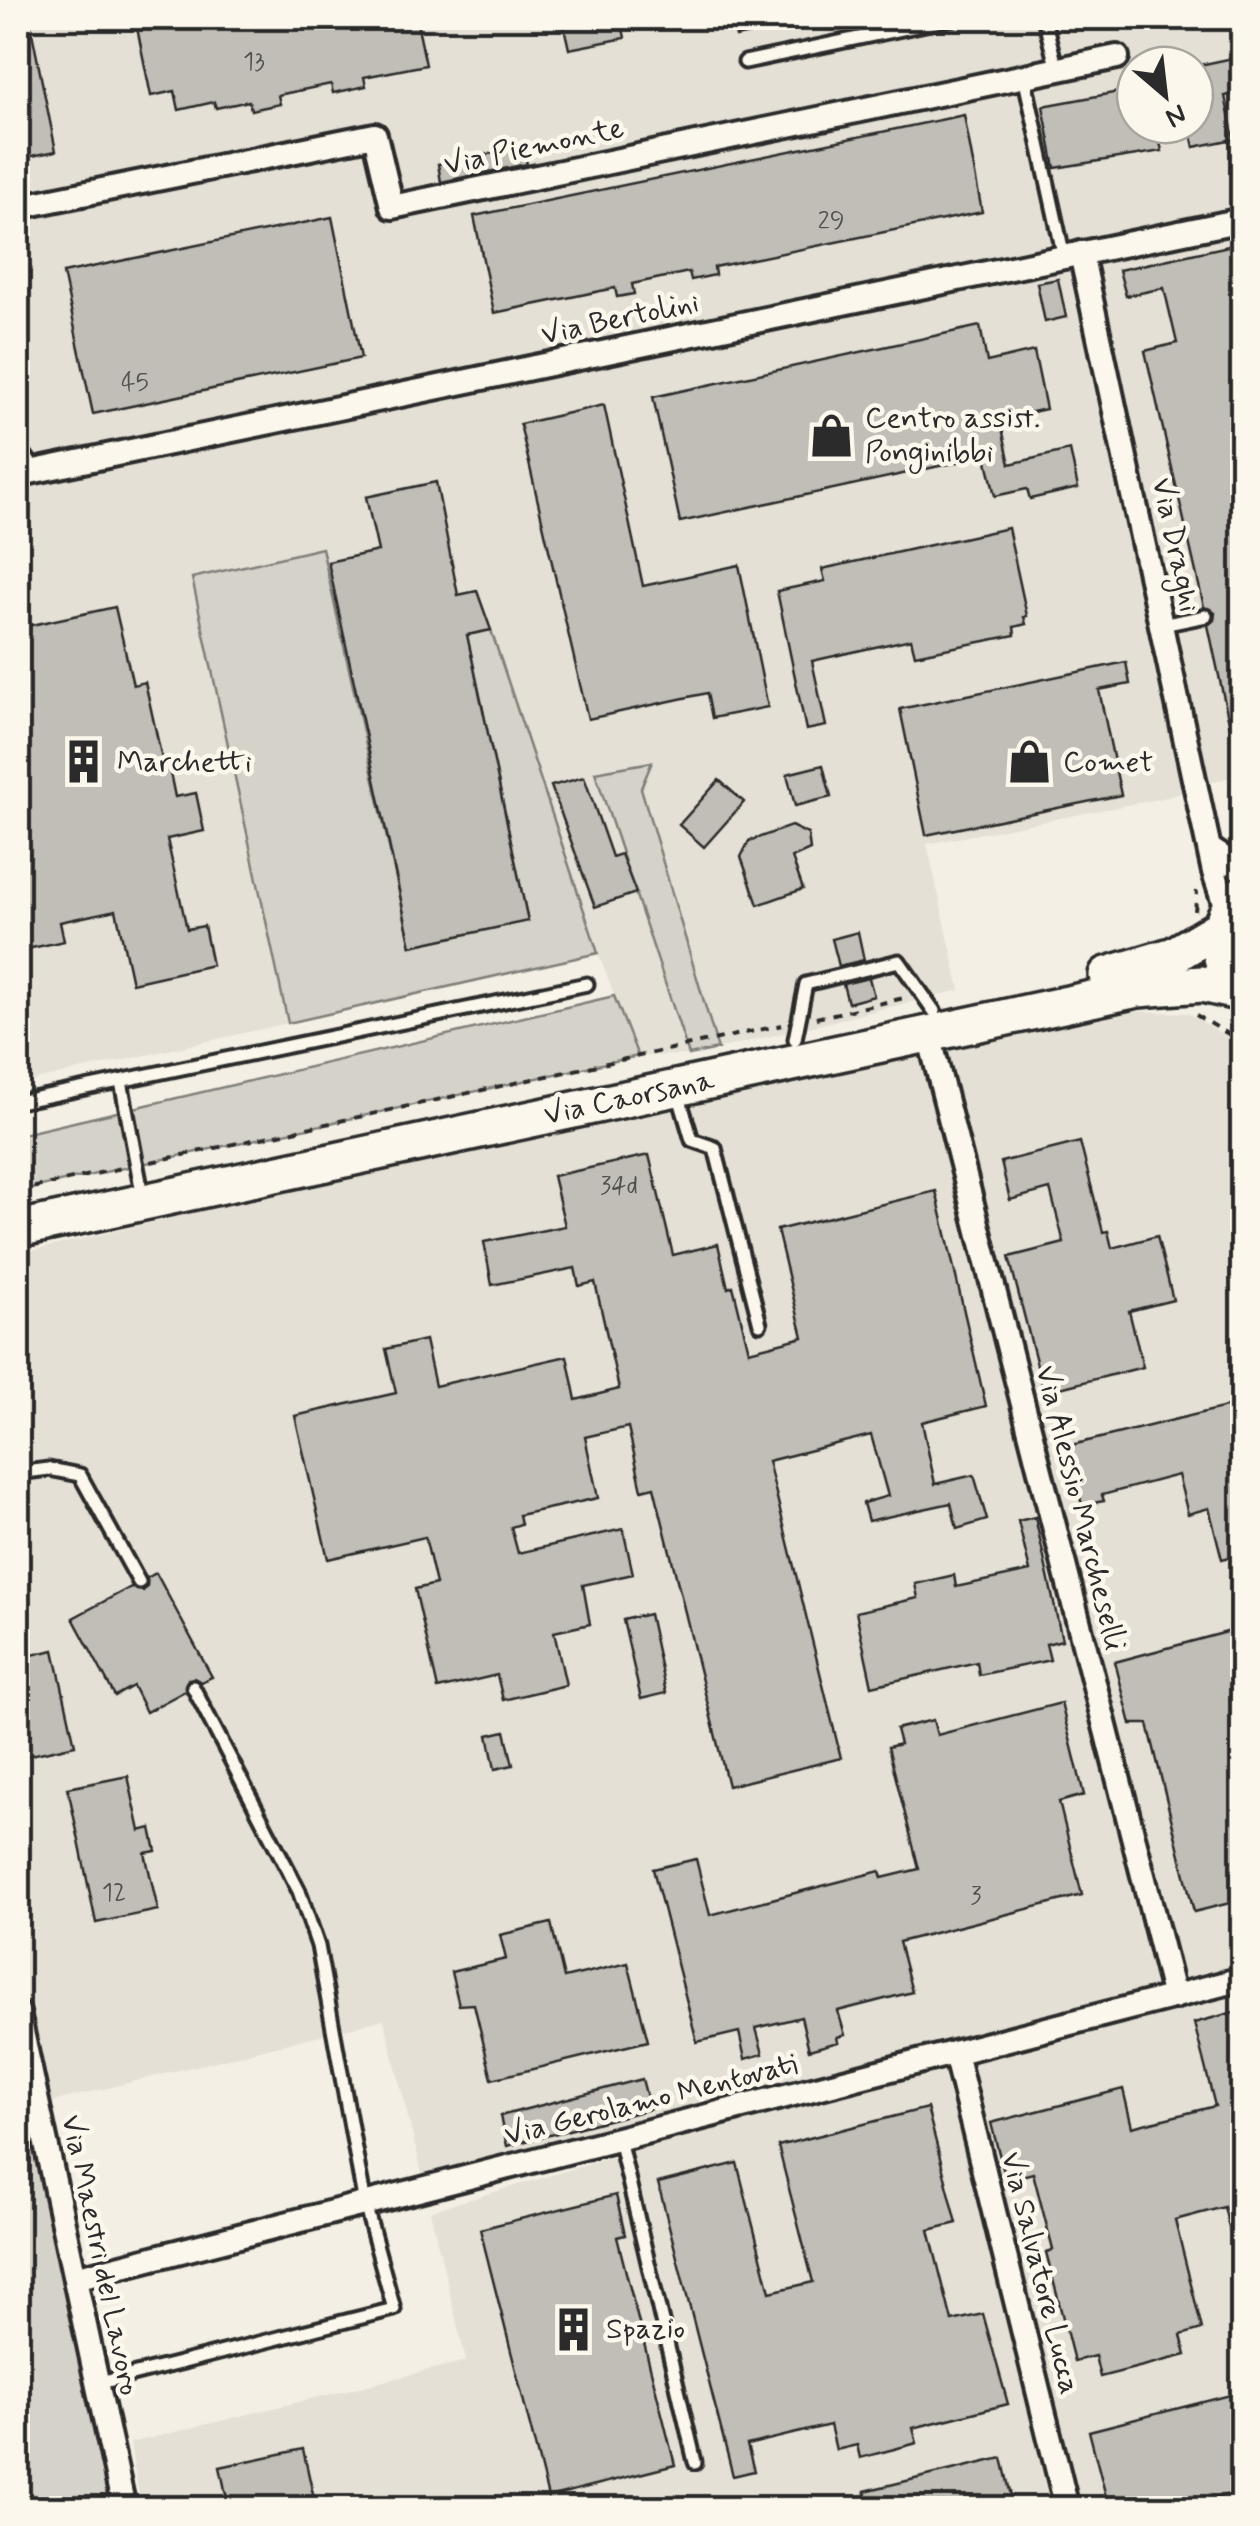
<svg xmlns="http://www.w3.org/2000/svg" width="1260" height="2526" viewBox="0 0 1260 2526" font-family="Mynerve,sans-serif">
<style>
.built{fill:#e4e0d6;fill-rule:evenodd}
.green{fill:#d5d2c9;stroke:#807e7a;stroke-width:2.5}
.building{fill:#c0beb6;stroke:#2b2b2b;stroke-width:2.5}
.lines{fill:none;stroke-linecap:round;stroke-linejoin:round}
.service-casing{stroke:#2b2b2b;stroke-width:19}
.minor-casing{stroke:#2b2b2b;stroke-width:30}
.primary-casing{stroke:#2b2b2b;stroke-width:42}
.path{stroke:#2b2b2b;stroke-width:4;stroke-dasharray:8 8;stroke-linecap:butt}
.service{stroke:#fbf7ec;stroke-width:11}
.minor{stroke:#fbf7ec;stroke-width:22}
.primary{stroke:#fbf7ec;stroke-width:35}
.labels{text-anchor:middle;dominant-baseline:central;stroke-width:9;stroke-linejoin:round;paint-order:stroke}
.number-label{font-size:25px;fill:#50504e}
.street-label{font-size:30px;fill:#2b2b2b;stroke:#fbf7ec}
.poi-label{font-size:30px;fill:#2b2b2b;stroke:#fbf7ec;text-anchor:start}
</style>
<rect width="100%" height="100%" fill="#f3efe4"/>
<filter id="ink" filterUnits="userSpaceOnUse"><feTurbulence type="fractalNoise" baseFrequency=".01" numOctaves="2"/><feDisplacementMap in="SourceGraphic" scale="20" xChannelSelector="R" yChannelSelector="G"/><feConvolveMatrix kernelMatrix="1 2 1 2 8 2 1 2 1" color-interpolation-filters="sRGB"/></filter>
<g filter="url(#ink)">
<g class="built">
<path d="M18 18H1242V773L1168 797 927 844 960 990 718 1049 641 788 651 763 596 772 689 1055 638 1056 598 953 18 1084ZM1135 65H1195V125H1135Z"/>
<polygon points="1121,1011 1188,1013 1242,1046 1242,2508 141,2508 130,2443 466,2361 430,2211 956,2055 424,2182 384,2019 36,2106 18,2508 18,1254 527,1134"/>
</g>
<g class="green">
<polygon points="322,548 411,946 528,921 467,635 491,630 598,953 288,1023 192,578"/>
<polygon points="652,762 641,788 718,1049 689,1055 595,772"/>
<polygon points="614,996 638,1056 18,1191 18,1135"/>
<polygon points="35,2106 124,2508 18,2508 18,2112"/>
</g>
<g class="building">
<polygon points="18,18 29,18 56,151 18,159"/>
<polygon points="135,18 416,18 426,65 364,77 366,86 333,93 331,84 278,95 280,104 251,110 249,101 216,108 214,102 179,110 175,91 151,96"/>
<polygon points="562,18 621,18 625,38 569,49"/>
<polygon points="732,18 790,18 791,25 736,37"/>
<polygon points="1242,56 1242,92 1225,96 1234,139 1194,147 1189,125 1195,125 1195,66"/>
<polygon points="1135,89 1135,125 1156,125 1162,151 1055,168 1043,106"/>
<polygon points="964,115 982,212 714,267 715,275 691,280 689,272 632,284 634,294 617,297 615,288 494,313 474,216"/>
<polygon points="523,147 527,164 441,182 438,164"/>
<polygon points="332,217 361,358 93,414 63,273"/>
<polygon points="1242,243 1242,749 1235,750 1208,625 1214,620 1215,613 1204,607 1145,351 1177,343 1164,288 1126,296 1119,270"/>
<polygon points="1058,279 1066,317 1045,322 1037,283"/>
<polygon points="980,326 987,362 1034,351 1046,409 1000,419 1010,464 1070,450 1078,488 1030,499 1027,489 995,496 986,456 680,522 653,397"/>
<polygon points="604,405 643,586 739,565 768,707 712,718 707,693 588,719 520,424"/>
<polygon points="436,482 458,595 477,591 491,630 467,635 528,921 411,946 328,562 378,551 366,497"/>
<polygon points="1008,528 1027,616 1024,617 1026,624 1014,627 1015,635 915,655 911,639 812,661 826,726 806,730 777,591 825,581 822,569"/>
<polygon points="115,607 133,685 145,682 162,759 167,758 175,797 196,793 204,831 167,839 187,929 204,926 212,965 132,983 116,910 60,922 64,941 18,951 18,628"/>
<polygon points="1126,662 1130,684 1099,690 1121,795 926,835 900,709"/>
<polygon points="823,765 831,797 795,806 787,774"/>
<polygon points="584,777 612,857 621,854 636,893 595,907 551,786"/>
<polygon points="719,780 744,802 704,847 679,825"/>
<polygon points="791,826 808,834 810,850 792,858 803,889 758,905 741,857 749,841"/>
<polygon points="858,932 864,960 839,966 832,939"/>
<polygon points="869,978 874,996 848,1003 843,984"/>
<polygon points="1080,1142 1103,1232 1108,1231 1112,1248 1157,1236 1173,1300 1129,1311 1143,1367 1044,1392 1009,1257 1064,1243 1050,1189 1010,1200 1001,1162"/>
<polygon points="649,1155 673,1255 718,1244 728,1288 733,1286 749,1351 803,1337 777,1230 936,1191 986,1406 922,1422 935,1484 974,1475 987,1520 957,1529 951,1503 868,1521 863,1503 888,1496 871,1435 768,1461 841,1758 728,1786 654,1487 642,1490 628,1427 585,1437 598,1498 519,1515 521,1524 511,1527 518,1553 623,1529 633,1574 583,1585 590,1624 554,1632 566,1685 503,1700 497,1675 438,1689 415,1589 436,1584 425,1537 328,1559 295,1416 396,1393 386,1349 425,1340 435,1386 567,1356 576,1400 619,1389 595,1282 579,1286 575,1268 492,1285 484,1242 565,1226 553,1176"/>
<polygon points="1242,1403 1242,1554 1222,1559 1209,1508 1188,1514 1178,1475 1102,1495 1104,1501 1082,1505 1068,1446"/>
<polygon points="1035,1517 1062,1640 1046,1644 1050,1660 979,1675 977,1662 872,1686 856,1612 918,1598 915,1584 954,1575 956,1587 1030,1571 1018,1521"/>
<polygon points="156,1573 212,1677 201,1682 194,1678 188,1679 185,1691 146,1712 133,1686 115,1696 73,1618 131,1587 143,1591 147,1586 147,1578"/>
<polygon points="649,1614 666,1693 641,1699 623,1620"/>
<polygon points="1242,1628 1242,1900 1194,1912 1148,1724 1131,1724 1115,1662"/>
<polygon points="54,1650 75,1745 18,1758 18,1738 30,1735 18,1679 18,1658"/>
<polygon points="1061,1703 1084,1795 1059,1802 1082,1895 899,1942 912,1992 838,2011 845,2035 837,2037 838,2042 809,2050 801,2017 756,2028 763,2054 745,2059 739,2032 697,2042 653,1869 696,1859 710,1915 880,1871 882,1878 919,1869 888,1747 900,1744 896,1729 933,1720 937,1735"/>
<polygon points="505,1731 513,1765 495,1769 488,1735"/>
<polygon points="128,1776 140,1831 151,1828 156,1851 145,1853 158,1910 96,1923 68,1788"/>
<polygon points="551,1923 564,1978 628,1963 648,2041 492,2079 474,2004 459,2005 451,1972 506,1959 500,1935"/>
<polygon points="1242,2010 1242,2255 1236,2256 1224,2207 1175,2220 1202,2329 1181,2335 1186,2355 1100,2377 1095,2356 1074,2361 1046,2252 1053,2250 1033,2173 1006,2180 991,2123 1123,2089 1132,2127 1215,2106 1194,2023"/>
<polygon points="642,2079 650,2109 507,2146 500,2116"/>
<polygon points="927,2108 957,2223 929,2230 952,2321 983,2314 1008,2404 913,2428 917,2443 860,2458 857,2445 836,2450 830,2425 747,2445 754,2471 733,2476 658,2183 737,2163 770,2292 813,2282 778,2146"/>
<polygon points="616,2195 625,2235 617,2237 675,2465 548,2497 480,2229"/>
<polygon points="1242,2392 1242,2491 1174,2508 1109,2508 1089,2431"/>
<polygon points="303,2449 316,2508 229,2508 220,2467"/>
<polygon points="1002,2458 1014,2508 869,2508 865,2491"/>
</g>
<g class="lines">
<defs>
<g id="service">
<polyline points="1044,18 1057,70"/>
<polyline points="745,62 954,18"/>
<polyline points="1024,76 1064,257"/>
<polyline points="1162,625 1206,616"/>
<polyline points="795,1039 806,984 899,961 934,1011"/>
<polyline points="121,1081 140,1182"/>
<polyline points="678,1093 692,1140 715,1148 760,1324"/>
<polyline points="18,1102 587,984"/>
<polyline points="18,1473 49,1469 80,1475 139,1582"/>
<polyline points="619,2139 695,2462"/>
<polyline points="96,2384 394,2309 365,2204 318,1946 299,1891 193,1687"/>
</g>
<g id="minor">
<polyline points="18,207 375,135 392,207 1117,57"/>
<polyline points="1081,253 1214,872 1227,911"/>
<polyline points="18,455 30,472 1242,220"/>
<polyline points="1210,849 1242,870"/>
<polyline points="929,1035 1174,1997"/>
<polyline points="18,2013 124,2508"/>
<polyline points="955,2053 1067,2508"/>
<polyline points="75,2278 1242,1979"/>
</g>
<g id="primary">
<path d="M1242 894C1212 921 1213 963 1242 990"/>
<polyline points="1107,975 1174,955 1221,927"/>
<polyline points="18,1229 1138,989 1202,984 1242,993"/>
</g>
</defs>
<use href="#service" class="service-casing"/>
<use href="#minor" class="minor-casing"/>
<use href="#primary" class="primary-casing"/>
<g class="path">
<polyline points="1195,911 1197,891"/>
<polyline points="1196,1015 1242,1042"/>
<polyline points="816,1018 904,998"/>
<polyline points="151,1162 782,1025"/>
<polyline points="18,1191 122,1168"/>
</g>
<use href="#service" class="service"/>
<use href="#minor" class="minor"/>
<use href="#primary" class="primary"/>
</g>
</g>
<defs>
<symbol id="shop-bare" viewBox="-9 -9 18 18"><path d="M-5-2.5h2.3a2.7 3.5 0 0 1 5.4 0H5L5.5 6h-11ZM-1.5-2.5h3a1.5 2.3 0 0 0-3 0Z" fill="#2b2b2b" stroke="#fbf7ec" stroke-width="2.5" paint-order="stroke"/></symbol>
<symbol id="building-bare" viewBox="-9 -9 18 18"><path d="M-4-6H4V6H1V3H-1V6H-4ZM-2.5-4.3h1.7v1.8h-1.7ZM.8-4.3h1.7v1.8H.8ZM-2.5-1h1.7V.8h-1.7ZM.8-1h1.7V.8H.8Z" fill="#2b2b2b" stroke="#fbf7ec" stroke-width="2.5" paint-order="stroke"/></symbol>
</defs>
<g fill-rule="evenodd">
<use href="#shop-bare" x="800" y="404" width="63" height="63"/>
<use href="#building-bare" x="52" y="730" width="63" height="63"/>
<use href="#shop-bare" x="998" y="730" width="63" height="63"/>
<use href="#building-bare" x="542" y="2298" width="63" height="63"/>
</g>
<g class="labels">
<g class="number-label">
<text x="254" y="62">13</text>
<text x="831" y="221">29</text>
<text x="135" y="383">45</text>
<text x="619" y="1186">34d</text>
<text x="114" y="1893">12</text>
<text x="976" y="1896">3</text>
</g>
<g class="street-label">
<text transform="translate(534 147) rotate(-12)">Via Piemonte</text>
<text transform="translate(620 319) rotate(-12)">Via Bertolini</text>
<text transform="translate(1175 545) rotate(78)">Via Draghi</text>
<text transform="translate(629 1098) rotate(-12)">Via Caorsana</text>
<text transform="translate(1080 1508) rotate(76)">Via Alessio Marcheselli</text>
<text transform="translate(651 2100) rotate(-14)">Via Gerolamo Mentovati</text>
<text transform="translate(100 2255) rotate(78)">Via Maestri del Lavoro</text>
<text transform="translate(1040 2273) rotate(76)">Via Salvatore Lucca</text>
</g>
<g class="poi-label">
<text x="865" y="418">Centro assist.<tspan x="865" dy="34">Ponginibbi</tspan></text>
<text x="117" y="762">Marchetti</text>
<text x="1063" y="762">Comet</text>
<text x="606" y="2329">Spazio</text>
</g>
</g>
<rect width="1260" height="2526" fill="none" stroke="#fbf7ec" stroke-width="60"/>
<rect x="30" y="30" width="1200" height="2466" fill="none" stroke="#2b2b2b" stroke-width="4" filter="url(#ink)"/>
<g transform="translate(1165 95) rotate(152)"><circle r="48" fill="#fbf7ec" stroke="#a8a59f" stroke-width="2.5"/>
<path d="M0-8L18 38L0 25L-18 38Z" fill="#2b2b2b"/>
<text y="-15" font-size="28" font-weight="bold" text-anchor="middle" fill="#2b2b2b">N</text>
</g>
</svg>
